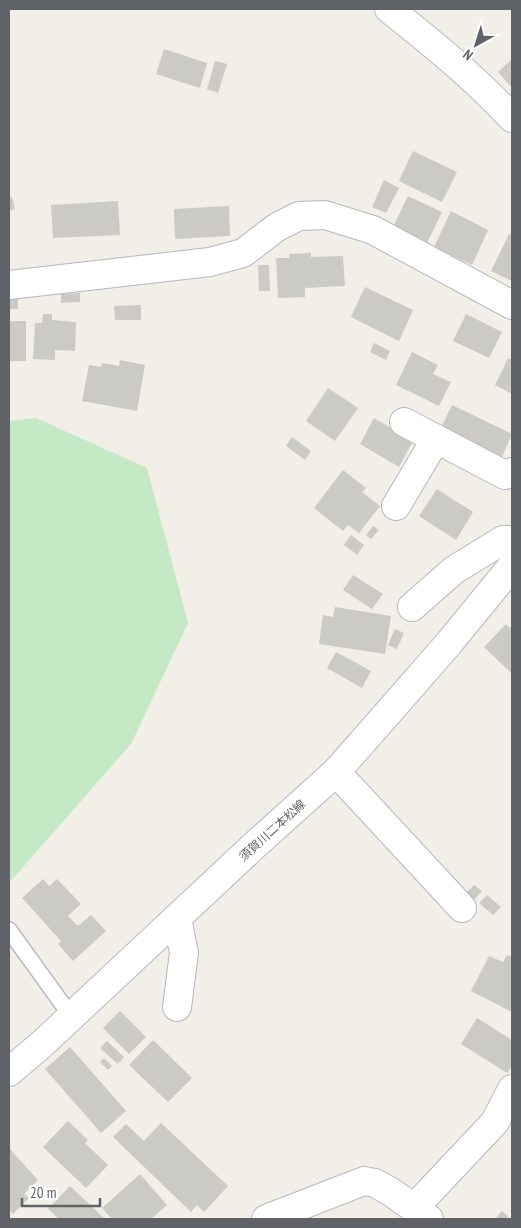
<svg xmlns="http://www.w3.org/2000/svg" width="521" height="1228" viewBox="0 0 521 1228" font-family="'PT Sans Narrow','Noto Sans JP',sans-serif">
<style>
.green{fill:#c5e8c5}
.building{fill:#cccac5}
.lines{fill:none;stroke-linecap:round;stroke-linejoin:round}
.lane-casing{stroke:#b5b8bc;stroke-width:18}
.street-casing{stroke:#b5b8bc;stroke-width:30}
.secondary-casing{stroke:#b6babf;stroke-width:30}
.lane{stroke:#fff;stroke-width:15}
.street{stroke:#fff;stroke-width:28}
.secondary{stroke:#fff;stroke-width:28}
.labels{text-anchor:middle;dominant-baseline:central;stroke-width:4;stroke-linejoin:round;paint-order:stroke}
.street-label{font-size:12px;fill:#5f6368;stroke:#fff}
</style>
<rect width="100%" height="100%" fill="#f1efe8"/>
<polygon class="green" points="36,418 147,468 188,623 131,744 9,883 9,421"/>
<g class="building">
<polygon points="164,49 207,63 200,88 156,74"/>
<polygon points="512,59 512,88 498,72"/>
<polygon points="215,61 227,64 218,93 207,89"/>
<polygon points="413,151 457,172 442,202 399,181"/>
<polygon points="384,180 399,188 386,213 372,207"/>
<polygon points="408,196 442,212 427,243 393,227"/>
<polygon points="12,197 15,209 9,211 9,198"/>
<polygon points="118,201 120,235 53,238 51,205"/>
<polygon points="229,206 230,236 175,239 174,209"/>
<polygon points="451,211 488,230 472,265 434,247"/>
<polygon points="509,234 512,235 512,281 491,271"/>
<polygon points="311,253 311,257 343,256 345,286 305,288 305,297 278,298 276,258 290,258 289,254"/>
<polygon points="258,265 269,265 270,291 259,291"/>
<polygon points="365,287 413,310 399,341 351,317"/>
<polygon points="80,293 80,302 61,303 61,294"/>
<rect x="9" y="298" width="9" height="11"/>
<polygon points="141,305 141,320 115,320 114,306"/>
<polygon points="43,314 52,314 52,320 76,322 75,351 55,350 55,360 33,359 35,323 42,323"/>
<polygon points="466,314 502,332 489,358 453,341"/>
<rect x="9" y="321" width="17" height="40"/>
<polygon points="374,343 390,351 386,360 370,352"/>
<polygon points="412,352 438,365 433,374 451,382 439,406 396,385"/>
<polygon points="508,358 512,360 512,394 495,385"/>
<polygon points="120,360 145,365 137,411 82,401 89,365 101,367 102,363 119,366"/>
<polygon points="328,388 358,408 335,441 306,421"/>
<polygon points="452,405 512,434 501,459 440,430"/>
<polygon points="374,418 413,441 399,467 360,444"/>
<polygon points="292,437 311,451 305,460 286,446"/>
<polygon points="343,470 366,488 362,492 380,506 359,533 348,525 343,531 314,508"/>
<polygon points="437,489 473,512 456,540 419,516"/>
<polygon points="373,526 379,530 371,539 366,535"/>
<polygon points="351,535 364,545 357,555 344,545"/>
<polygon points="353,575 383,594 372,609 343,590"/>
<polygon points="335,607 391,616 385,654 319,644 323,615 333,617"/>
<polygon points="506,624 509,628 512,625 512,674 484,647"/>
<polygon points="395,629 404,633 397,649 388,645"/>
<polygon points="336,652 371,671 362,688 327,668"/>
<polygon points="43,879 49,886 57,879 81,904 68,916 78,926 91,915 106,931 73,961 58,944 61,941 22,898"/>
<polygon points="474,885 482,891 474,900 466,893"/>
<polygon points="487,895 501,907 493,915 479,903"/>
<polygon points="507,955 512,957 512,1012 471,991 489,956 503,962"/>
<polygon points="120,1011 146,1037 129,1054 103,1028"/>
<polygon points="477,1018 512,1040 512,1066 507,1073 461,1044"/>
<polygon points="153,1040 192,1078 168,1102 129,1065"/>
<polygon points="107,1041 124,1057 118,1064 100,1048"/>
<polygon points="70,1047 126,1111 101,1133 45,1069"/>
<polygon points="104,1058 112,1066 108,1070 100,1062"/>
<polygon points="68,1121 88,1140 85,1143 108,1165 86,1188 43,1147"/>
<polygon points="161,1123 228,1186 204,1212 197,1205 191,1212 113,1137 126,1124 144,1141"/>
<polygon points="9,1148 38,1180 24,1194 29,1198 13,1214 9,1210"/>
<polygon points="140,1174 167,1205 151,1219 112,1219 102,1208"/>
<polygon points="70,1186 105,1219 59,1219 48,1209"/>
<polygon points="502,1211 508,1216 506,1219 495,1219"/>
</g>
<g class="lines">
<defs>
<polyline id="lane" points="9,930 71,1016"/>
<g id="street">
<polyline points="9,285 210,262 243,253 277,227 299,216 325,215 373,230 512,305"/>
<polyline points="404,422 505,475 512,472"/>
<polyline points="396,506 436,439"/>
<polyline points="412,607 454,570 503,540 512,540"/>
<polyline points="336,772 462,908"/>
<polyline points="177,1007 184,953 177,918"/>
<polyline points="414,1208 495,1122 512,1089"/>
<polyline points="266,1219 364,1181 375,1183 391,1192 429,1219"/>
</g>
<g id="secondary">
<path d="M389 9C432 43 475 78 512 118"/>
<polyline points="9,1072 42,1044 257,843 336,772 401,698 449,643 512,566"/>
</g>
</defs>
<use href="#lane" class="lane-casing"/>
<use href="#street" class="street-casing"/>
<use href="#secondary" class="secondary-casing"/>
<use href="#lane" class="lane"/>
<use href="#street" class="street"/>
<use href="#secondary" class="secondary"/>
</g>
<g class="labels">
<g class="street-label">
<text transform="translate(272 830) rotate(-42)">須賀川二本松線</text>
</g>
</g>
<rect width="521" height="1228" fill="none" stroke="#5f6368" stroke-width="20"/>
<g transform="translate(476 45) rotate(219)" stroke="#ffffff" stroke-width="4" paint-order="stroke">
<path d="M0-4L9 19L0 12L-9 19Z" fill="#5f6368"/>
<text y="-8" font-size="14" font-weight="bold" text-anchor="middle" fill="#5f6368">N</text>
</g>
<path d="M22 1198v8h78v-8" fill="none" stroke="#5f6368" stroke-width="2.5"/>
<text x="30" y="1198" font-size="15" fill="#5f6368" stroke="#ffffff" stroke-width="4" paint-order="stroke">20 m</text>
</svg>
